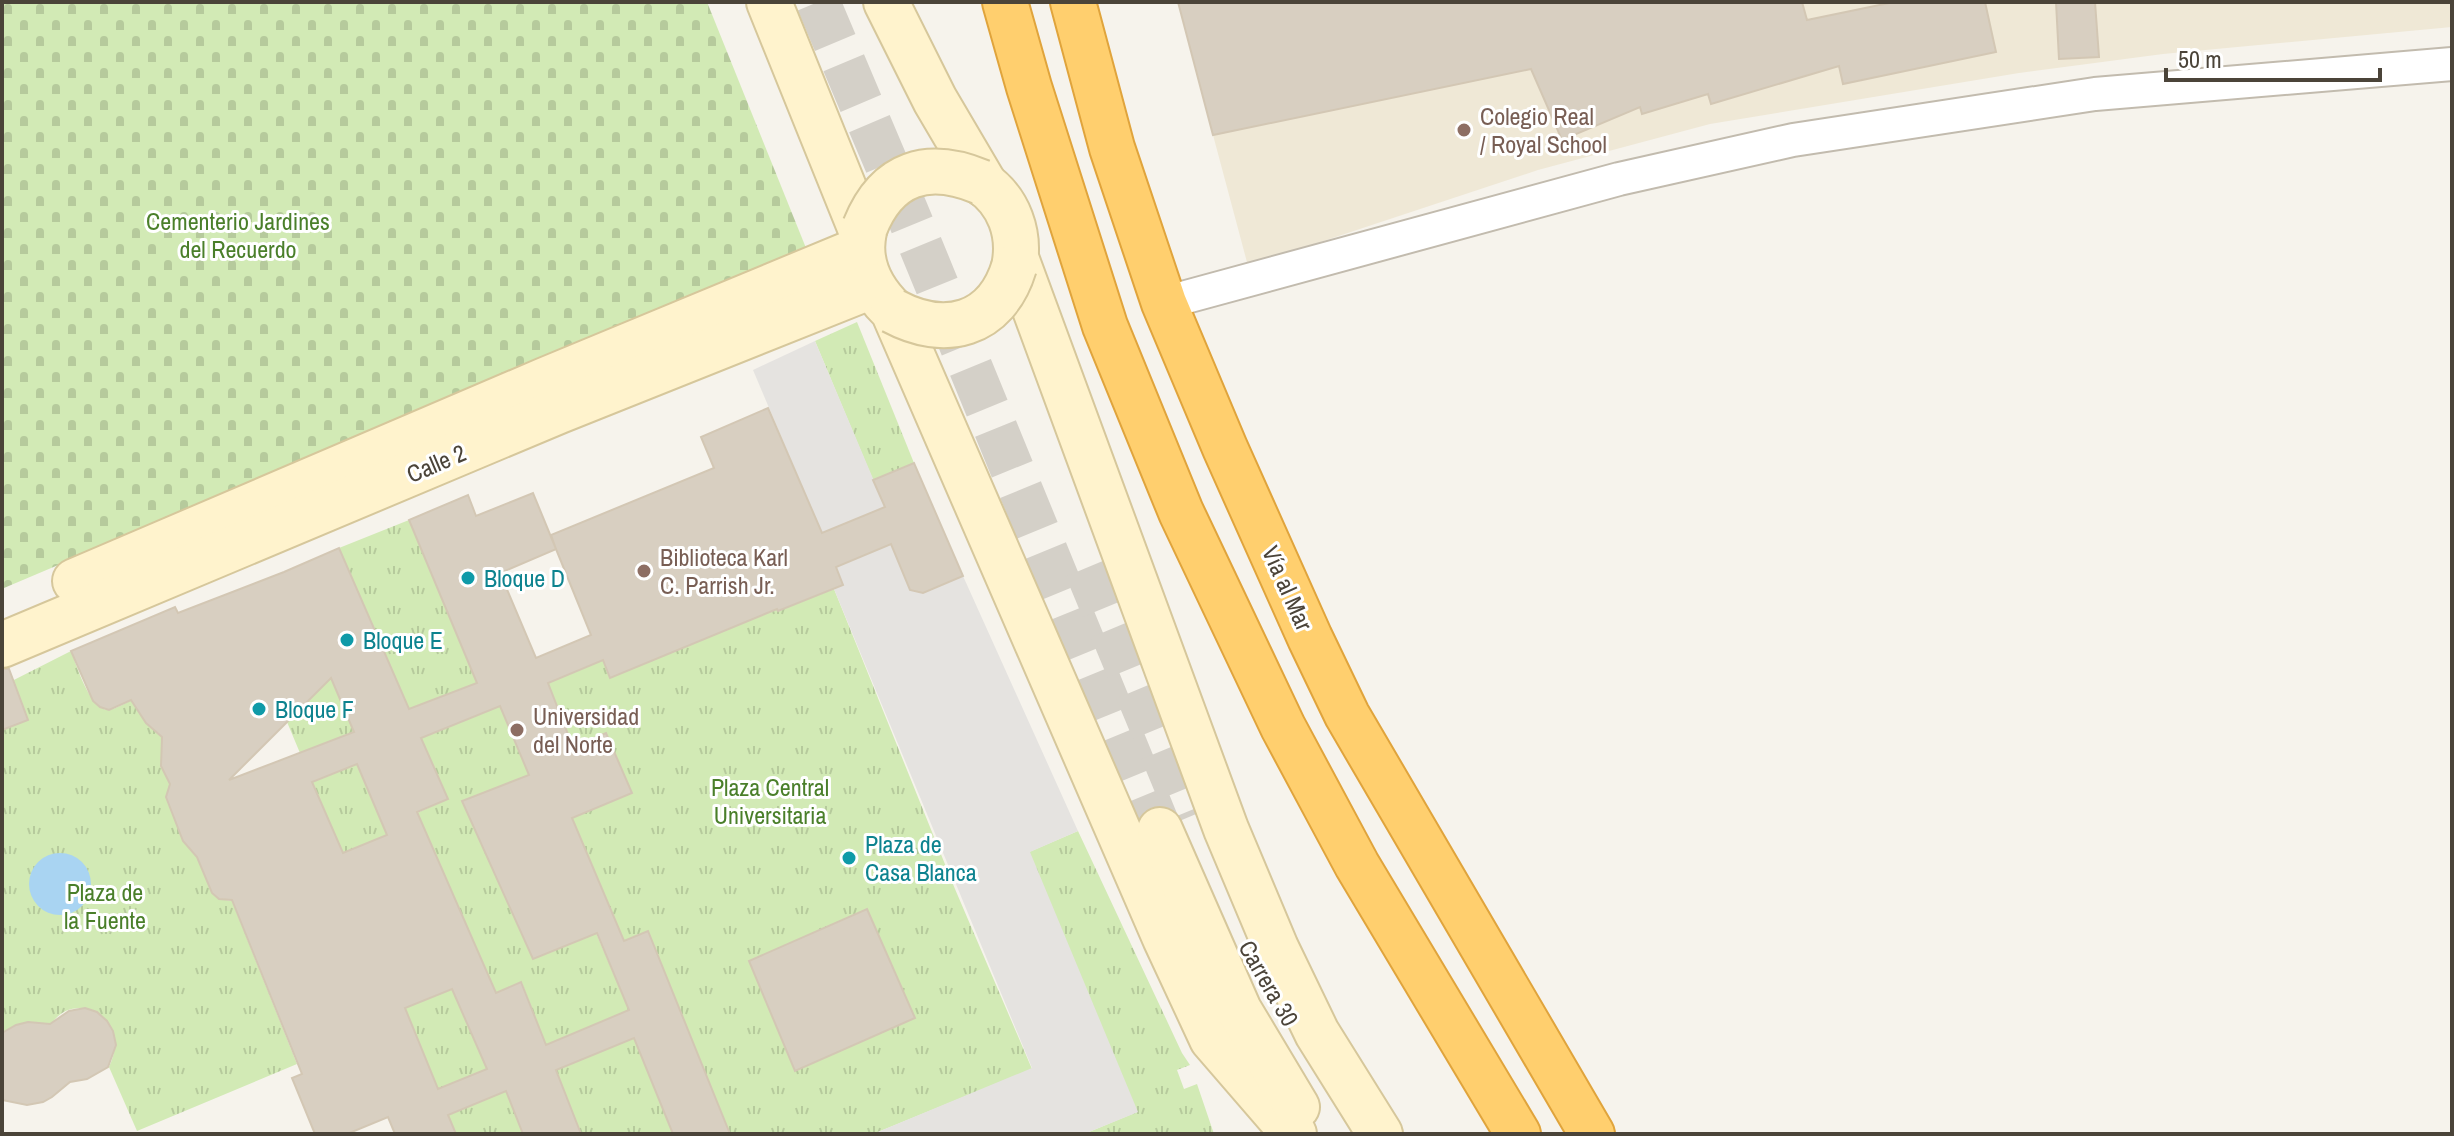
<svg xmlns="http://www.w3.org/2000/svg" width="2454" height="1136" viewBox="0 0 2454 1136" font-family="'Archivo Narrow',sans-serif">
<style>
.education{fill:#efe8d6}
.grass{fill:url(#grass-tufts);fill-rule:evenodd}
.cemetery{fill:url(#cemetery-stones)}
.parking{fill:#e5e3e0}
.water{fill:#a9d4f2}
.building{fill:#d8cfc1;stroke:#d3c7b4;stroke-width:2;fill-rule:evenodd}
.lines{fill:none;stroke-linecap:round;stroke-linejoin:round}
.secondary-tunnel{stroke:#d4d0c8;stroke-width:44;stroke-dasharray:44 22;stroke-linecap:butt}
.street-casing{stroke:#c2bbae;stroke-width:36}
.secondary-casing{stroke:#d6c79b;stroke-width:48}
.highway-casing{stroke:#e0a43c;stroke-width:48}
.street{stroke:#fff;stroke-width:32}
.secondary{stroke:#fff3cd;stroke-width:44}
.highway{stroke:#ffcf6e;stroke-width:44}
.secondary-bridge-casing{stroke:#d6c79b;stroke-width:48;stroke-linecap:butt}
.secondary-bridge{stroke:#fff3cd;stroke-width:44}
.education-dot{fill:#8d6e63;stroke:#fff;stroke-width:3}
.culture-dot{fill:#0f9aa8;stroke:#fff;stroke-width:3}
.labels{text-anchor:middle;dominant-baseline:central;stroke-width:6;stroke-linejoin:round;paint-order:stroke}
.education-label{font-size:24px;fill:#785e54;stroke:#fff;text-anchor:start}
.park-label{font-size:24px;fill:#4a7f2a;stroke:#fff}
.street-label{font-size:24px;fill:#4b4439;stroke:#fff}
.culture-label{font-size:24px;fill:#0d838f;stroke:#fff;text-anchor:start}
</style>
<defs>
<pattern id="grass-tufts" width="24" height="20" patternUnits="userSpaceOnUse" patternTransform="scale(2)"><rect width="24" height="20" fill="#d2eab5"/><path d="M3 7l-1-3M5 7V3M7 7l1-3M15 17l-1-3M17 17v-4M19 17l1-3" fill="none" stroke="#b6ca9c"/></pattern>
<pattern id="cemetery-stones" width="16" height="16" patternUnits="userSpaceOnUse" patternTransform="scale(2)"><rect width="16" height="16" fill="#d2eab5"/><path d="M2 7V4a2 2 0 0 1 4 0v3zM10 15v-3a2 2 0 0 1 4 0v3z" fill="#b6ca9c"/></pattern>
</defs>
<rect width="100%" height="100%" fill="#f6f3ec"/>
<polygon class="education" points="1602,2 2452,2 2452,27 2163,54 2019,73 1710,124 1538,170 1248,266 1213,135 1617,51"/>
<g class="grass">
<polygon points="857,322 914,463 873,480 815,341"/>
<polygon points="409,520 477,683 409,709 339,548"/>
<polygon points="287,571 354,732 300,753 287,722 312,697 264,580"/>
<path d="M834 589 955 889 1032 1069 873 1134H730L648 932 624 941 572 818 631 793 606 734 573 747 548 683 768 590 778 611ZM867 909 915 1018 795 1070 750 961Z"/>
<path d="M71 651C77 666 90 711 109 710 116 709 127 702 134 699L162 737 161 766 170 784 166 797 183 841 197 857 212 893 219 899 232 901 297 1064 137 1131 109 1067C133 1017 72 988 51 1025L28 1022 2 1034V686Z"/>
<polygon points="500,706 529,775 463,802 533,959 596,933 629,1010 546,1045 522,983 496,993 417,813 448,799 421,738"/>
<polygon points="357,764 383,826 396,821 400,830 334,857 397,1011 463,985 472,1004 461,1009 487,1069 438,1089 413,1028 391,1038 316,853 339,844 312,782"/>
<polygon points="1078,831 1182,1053 1190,1065 1177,1070 1184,1089 1197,1084 1214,1134 1084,1134 1137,1112 1029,852"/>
<polygon points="634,1038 673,1134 581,1134 556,1070"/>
<polygon points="506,1091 523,1134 456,1134 448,1115"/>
</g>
<polygon class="cemetery" points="2,2 707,2 806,248 4,588"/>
<g class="parking">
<polygon points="815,341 885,507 822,533 753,370"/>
<polygon points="891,544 910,590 923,593 963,576 1078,831 1030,852 1138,1112 1084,1134 873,1134 1032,1068 834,589 843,584 836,567"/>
</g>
<circle class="water" cx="60" cy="884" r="31"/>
<g class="building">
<polygon points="1178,2 1802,2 1807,20 1894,2 1985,2 1996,52 1843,84 1839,66 1711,104 1708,94 1642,114 1640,107 1562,140 1531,69 1213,135"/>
<polygon points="2056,2 2095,2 2099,57 2059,59"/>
<path d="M768 408 822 533 885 507 873 480 914 463 963 576 923 593 910 590 891 544 836 567 843 585 778 611 777 609 610 678 603 660 548 683 573 747 606 733 632 793 572 818 624 941 648 931 730 1134H673L634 1038 556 1070 581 1134H523L506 1091 448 1115 456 1134H395L388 1117 347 1134H315L292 1078 302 1074 232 900 219 899 212 893 197 857 183 841 166 797 170 784 161 766 162 737 146 723 131 700 109 710 100 707 93 701 71 651 175 607 178 613 284 572 339 548 409 709 477 683 409 520 468 495 476 516 533 493 556 549 551 535 714 468 701 437ZM556 549 591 635 536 658 500 573ZM331 678 354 732 229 780ZM500 706 529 775 462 801 533 959 597 933 629 1010 546 1045 521 982 496 993 417 812 448 799 421 738ZM357 764 387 835 343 853 312 782ZM452 989 487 1069 438 1089 405 1008Z"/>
<polygon points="2,669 9,669 28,720 2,730"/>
<polygon points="867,909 915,1018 795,1071 749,961"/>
<polygon points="85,1008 97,1012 107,1021 113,1031 116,1045 108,1067 87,1079 70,1082 52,1097 43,1102 27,1105 2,1100 2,1033 16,1025 28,1022 50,1024 69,1011"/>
</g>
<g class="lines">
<g class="secondary-tunnel">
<polyline points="818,2 906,210 1160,830"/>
<polyline points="1086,568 1189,817"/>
</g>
<defs>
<polyline id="street" points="1164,303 1619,179 1793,140 2095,94 2452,64"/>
<g id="secondary">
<polyline points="769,2 863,235"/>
<polyline points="886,2 935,100 985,185"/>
<path d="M981 182C1009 201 1021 234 1014 267"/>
<path d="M865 227C856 260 869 288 893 311L1165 938 1212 1039 1294 1134"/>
<polyline points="1016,258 1226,829 1276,948 1317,1033 1380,1134"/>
<polyline points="75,581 545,380 861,249"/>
<polyline points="2,645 559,411 872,286"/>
<polyline points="1160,830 1239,1010 1297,1107"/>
</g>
<g id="highway">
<polyline points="1005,2 1029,87 1105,326 1181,512 1283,727 1357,865 1518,1134"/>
<polyline points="1073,2 1112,148 1164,303 1225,448 1310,638 1347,715 1592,1134"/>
</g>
</defs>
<use href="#street" class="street-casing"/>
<use href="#secondary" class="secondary-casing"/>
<use href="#highway" class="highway-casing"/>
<use href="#street" class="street"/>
<use href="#secondary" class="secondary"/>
<use href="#highway" class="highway"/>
<defs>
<g id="secondary-bridge">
<path d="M865 227C887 172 928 160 981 182"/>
<path d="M893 311C945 339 996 326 1014 267"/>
</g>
</defs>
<use href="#secondary-bridge" class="secondary-bridge-casing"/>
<use href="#secondary-bridge" class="secondary-bridge"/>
</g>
<g class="education-dot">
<circle cx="1464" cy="130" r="8"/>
<circle cx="644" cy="571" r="8"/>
<circle cx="517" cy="730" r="8"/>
</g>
<g class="culture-dot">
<circle cx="468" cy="578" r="8"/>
<circle cx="347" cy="640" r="8"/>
<circle cx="259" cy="709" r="8"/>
<circle cx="849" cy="858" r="8"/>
</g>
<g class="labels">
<g class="education-label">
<text x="1480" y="116">Colegio Real<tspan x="1480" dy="28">/ Royal School</tspan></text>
<text x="660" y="557">Biblioteca Karl<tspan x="660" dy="28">C. Parrish Jr.</tspan></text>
<text x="533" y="716">Universidad<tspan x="533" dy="28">del Norte</tspan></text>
</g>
<g class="park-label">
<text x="238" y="221">Cementerio Jardines<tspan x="238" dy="28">del Recuerdo</tspan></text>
<text x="770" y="787">Plaza Central<tspan x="770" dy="28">Universitaria</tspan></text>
<text x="105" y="892">Plaza de<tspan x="105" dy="28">la Fuente</tspan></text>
</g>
<g class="street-label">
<text transform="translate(436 463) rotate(-23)">Calle 2</text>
<text transform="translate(1288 588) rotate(66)">Vía al Mar</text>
<text transform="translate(1269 983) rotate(60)">Carrera 30</text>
</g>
<g class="culture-label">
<text x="484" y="578">Bloque D</text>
<text x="363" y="640">Bloque E</text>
<text x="275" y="709">Bloque F</text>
<text x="865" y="844">Plaza de<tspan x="865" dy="28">Casa Blanca</tspan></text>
</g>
</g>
<rect width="2454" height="1136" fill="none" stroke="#4b4439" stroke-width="8"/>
<path d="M2166 68v12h214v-12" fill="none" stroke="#4b4439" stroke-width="4"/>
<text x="2178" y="68" font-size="24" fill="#4b4439" stroke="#ffffff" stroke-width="6" paint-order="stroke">50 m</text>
</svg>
